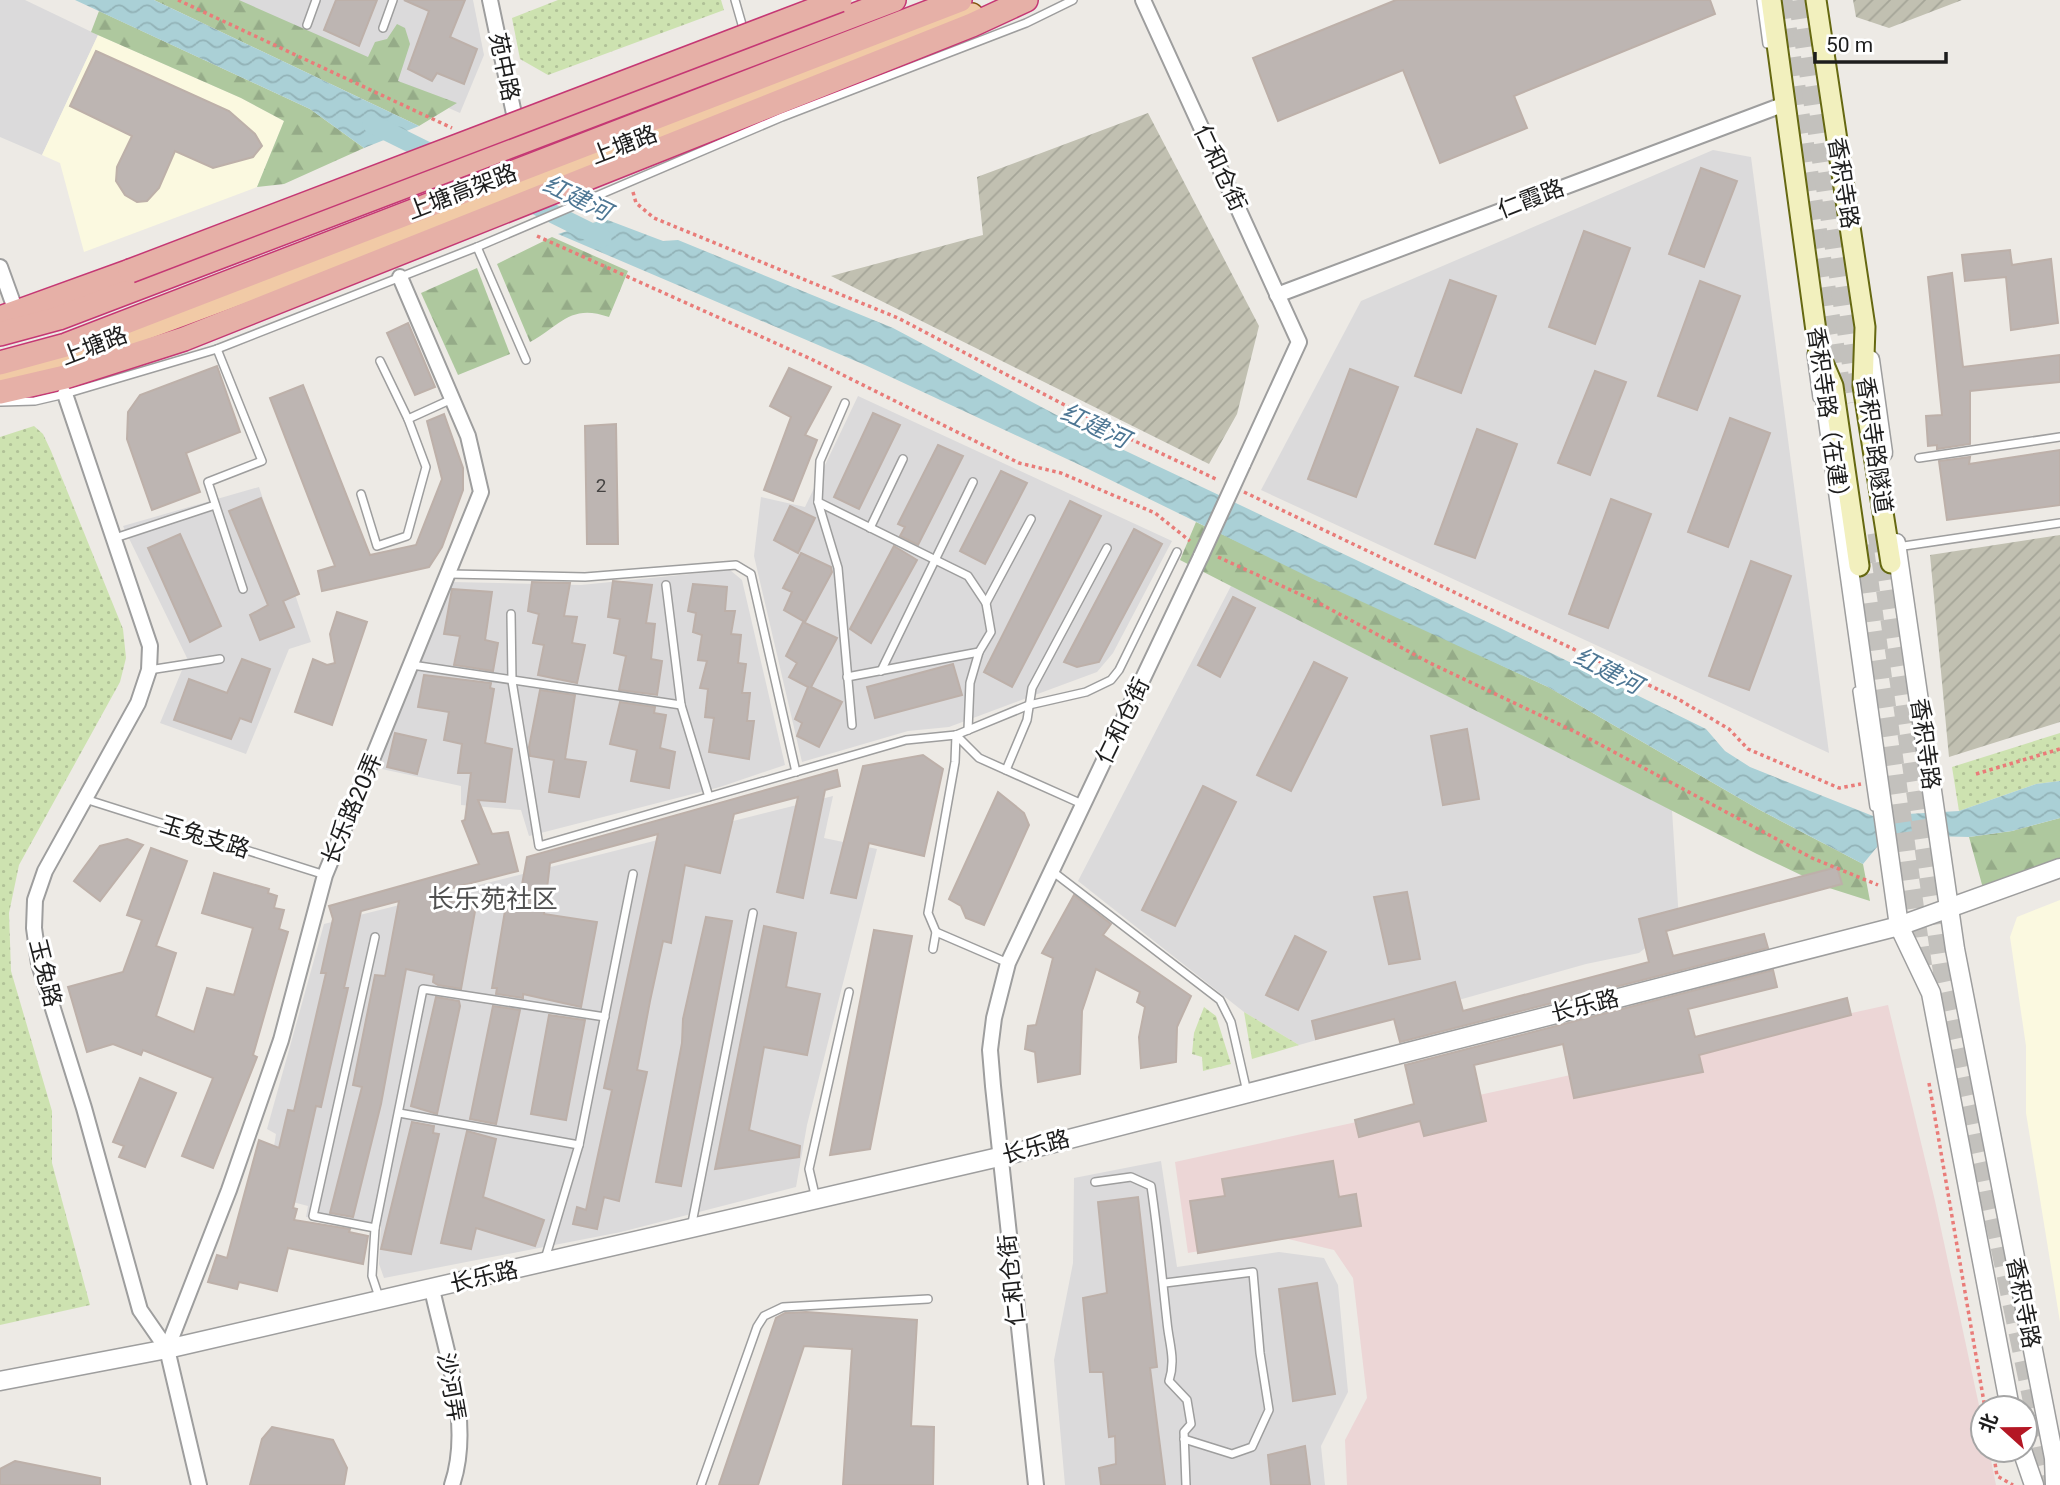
<svg xmlns="http://www.w3.org/2000/svg" width="2060" height="1485" viewBox="0 0 2060 1485" font-family="Roboto,'Noto Sans SC',sans-serif">
<style>
.residential{fill:#dbdadb}
.commercial{fill:#ecd6d6}
.education{fill:#fbf9e0}
.construction{fill:url(#construction-furrows)}
.grass{fill:url(#grass-dots)}
.forest{fill:url(#forest-firs)}
.water{fill:url(#water-waves)}
.lines{fill:none;stroke-linecap:round;stroke-linejoin:round}
.canal{stroke:#aad0d6;stroke-width:19}
.building{fill:#bdb5b2;stroke:#bdb0a9;stroke-width:2}
.secondary-tunnel{stroke:#c3c1bd;stroke-width:19;stroke-dasharray:19 10;stroke-linecap:butt}
.service-casing{stroke:#9e9e9e;stroke-width:10}
.minor-casing{stroke:#9e9e9e;stroke-width:18}
.tertiary-casing{stroke:#9e9e9e;stroke-width:21}
.secondary-casing{stroke:#656811;stroke-width:23}
.primary-casing{stroke:#865611;stroke-width:24}
.trunk-casing{stroke:#c53874;stroke-width:26}
.path{stroke:#e97c79;stroke-width:3.5;stroke-dasharray:3.5 3.5;stroke-linecap:butt}
.service{stroke:#fff;stroke-width:7}
.minor{stroke:#fff;stroke-width:14}
.tertiary{stroke:#fff;stroke-width:18}
.secondary{stroke:#f2f0be;stroke-width:19}
.primary{stroke:#f1caa6;stroke-width:21}
.trunk{stroke:#e6b0a7;stroke-width:23}
.minor-bridge-casing{stroke:#9e9e9e;stroke-width:18;stroke-linecap:butt}
.trunk-bridge-casing{stroke:#c53874;stroke-width:26;stroke-linecap:butt}
.minor-bridge{stroke:#fff;stroke-width:14}
.trunk-bridge{stroke:#e6b0a7;stroke-width:23}
.labels{text-anchor:middle;dominant-baseline:central;stroke-width:6;stroke-linejoin:round;paint-order:stroke}
.number-label{font-size:19px;fill:#454342}
.street-label{font-size:23px;fill:#1d1d1d;stroke:#fff}
.water-label{font-size:24px;font-style:italic;fill:#4e7794;stroke:#fff}
.quarter-label{font-size:26px;fill:#505050;stroke:#fff}
</style>
<defs>
<pattern id="construction-furrows" width="10" height="10" patternUnits="userSpaceOnUse" patternTransform="scale(1.75)"><rect width="10" height="10" fill="#c1c0b1"/><path d="M-1 1l2-2M0 10L10 0M9 11l2-2" fill="none" stroke="#a5a598"/></pattern>
<pattern id="grass-dots" width="8" height="8" patternUnits="userSpaceOnUse" patternTransform="scale(1.75)"><rect width="8" height="8" fill="#cde2b0"/><path d="M2 2h.1M6 6h.1" fill="none" stroke="#b0c197" stroke-width="1.8" stroke-linecap="round"/></pattern>
<pattern id="forest-firs" width="22" height="20" patternUnits="userSpaceOnUse" patternTransform="scale(1.75)"><rect width="22" height="20" fill="#aec89e"/><path d="M5 1l3.5 6h-7zM16 11l3.5 6h-7z" fill="#95ab88"/></pattern>
<pattern id="water-waves" width="16" height="10" patternUnits="userSpaceOnUse" patternTransform="scale(1.75)"><rect width="16" height="10" fill="#aad0d6"/><path d="M0 5q4-4 8 0t8 0" fill="none" stroke="#92b2b7"/></pattern>
</defs>
<rect width="100%" height="100%" fill="#edeae5"/>
<g class="residential">
<polygon points="0,0 25,0 98,35 42,155 0,137"/>
<polygon points="203,0 473,0 484,55 460,113"/>
<polygon points="1713,150 1751,157 1829,753 1261,490 1361,301"/>
<polygon points="858,396 1172,541 1113,653 1097,672 949,727 908,731 802,762 754,556 761,497 805,507"/>
<polygon points="259,487 311,642 289,649 246,754 160,723 187,658 123,526"/>
<polygon points="730,570 742,580 785,765 720,787 529,836 521,810 461,805 461,786 377,768 452,582 581,585"/>
<polygon points="1231,586 1672,810 1679,921 1639,953 1586,964 1299,1045 1244,1012 1078,881"/>
<polygon points="833,796 824,838 877,849 807,1125 796,1187 621,1232 384,1278 379,1264 381,1226 306,1217 308,1206 266,1195 276,1134 267,1129 324,924"/>
<polygon points="1161,1161 1177,1267 1279,1252 1324,1258 1338,1285 1348,1392 1321,1446 1325,1485 1065,1485 1054,1360 1073,1263 1074,1178"/>
</g>
<polygon class="commercial" points="1888,1005 1935,1201 1983,1424 1983,1450 1989,1450 1996,1485 1347,1485 1345,1440 1367,1398 1353,1278 1334,1250 1280,1237 1188,1253 1175,1162"/>
<g class="education">
<polygon points="98,35 241,98 284,121 257,187 84,252 60,163 42,155"/>
<polygon points="2060,900 2060,1322 2026,1113 2026,1046 2010,937 2017,917"/>
</g>
<g class="construction">
<polygon points="1853,0 1962,0 1889,28 1856,17"/>
<polygon points="1148,113 1259,326 1237,414 1209,464 831,276 983,235 977,177"/>
<polygon points="2060,535 2060,722 1949,757 1930,555"/>
</g>
<g class="grass">
<polygon points="558,0 721,0 724,10 548,75 520,59 512,18"/>
<polygon points="34,426 43,434 51,451 123,629 126,658 120,682 19,865 9,913 11,971 52,1111 52,1163 90,1305 0,1325 0,437"/>
<polygon points="2060,733 2060,781 2036,784 1959,811 1952,767"/>
<polygon points="1204,1007 1216,1016 1231,1064 1203,1071 1202,1057 1192,1054 1194,1033"/>
<polygon points="1244,1012 1299,1045 1252,1059"/>
</g>
<g class="forest">
<polygon points="154,0 239,0 368,57 375,42 387,39 397,24 405,28 410,44 398,81 457,103 419,126"/>
<polygon points="99,11 310,109 364,148 284,184 257,187 284,121 241,98 91,32"/>
<path d="M552 237 628 271 609 317C570 303 560 326 530 342L497 264Z"/>
<polygon points="477,268 510,354 458,375 421,293"/>
<polygon points="1196,522 1548,687 1758,809 1863,864 1870,901 1826,887 1757,854 1180,560"/>
<polygon points="2060,818 2060,874 1987,903 1969,837 2012,831"/>
</g>
<g class="water">
<polygon points="75,0 154,0 419,126 364,148 310,109"/>
<polygon points="605,219 663,241 678,240 893,328 1111,444 1498,627 1706,729 1725,751 1750,767 1873,816 1959,811 2036,784 2060,781 2060,818 2012,831 1969,837 1887,835 1863,864 1758,809 1548,687 1319,582 1082,466 865,365 558,234"/>
</g>
<g class="lines">
<polyline class="canal" points="372,124 602,238"/>
</g>
<g class="building">
<polygon points="336,0 377,0 359,46 324,30"/>
<polygon points="404,0 465,0 450,37 477,49 464,84 437,73 432,81 408,69 429,11"/>
<polygon points="1396,0 1710,0 1715,14 1514,96 1527,128 1440,163 1403,70 1278,121 1253,58"/>
<polygon points="96,51 229,111 255,134 262,146 253,157 213,168 175,151 159,188 147,201 137,202 125,195 116,181 117,167 132,136 70,106"/>
<polygon points="1701,168 1737,181 1704,267 1669,254"/>
<polygon points="1584,231 1630,248 1595,344 1549,327"/>
<polygon points="2010,250 2012,265 2051,259 2058,323 2011,330 2006,277 1965,281 1962,255"/>
<polygon points="1952,273 1963,367 2060,355 2060,382 1970,391 1970,444 1937,449 1937,445 1928,446 1926,416 1942,415 1928,277"/>
<polygon points="1450,280 1496,296 1461,393 1415,376"/>
<polygon points="1700,281 1740,296 1697,410 1658,396"/>
<polygon points="408,323 435,387 415,395 387,333"/>
<polygon points="217,366 240,432 186,453 200,492 152,510 127,439 128,412 140,395"/>
<polygon points="789,368 831,387 805,435 817,440 793,501 764,490 791,417 770,406"/>
<polygon points="1350,369 1398,387 1356,497 1308,479"/>
<polygon points="1595,371 1626,382 1590,475 1558,463"/>
<polygon points="303,385 370,555 416,545 442,479 427,421 444,414 463,468 463,490 442,547 429,567 322,591 318,571 335,566 270,398"/>
<polygon points="873,413 900,425 859,509 834,497"/>
<polygon points="1730,418 1770,433 1728,547 1688,532"/>
<polygon points="616,424 618,544 587,544 585,426"/>
<polygon points="1477,429 1517,444 1475,558 1435,544"/>
<polygon points="938,445 963,456 918,545 900,536 905,527 898,524"/>
<polygon points="2060,450 2060,505 1947,520 1939,461 1970,457 1969,464"/>
<polygon points="1001,471 1027,483 985,564 960,551"/>
<polygon points="261,498 299,594 283,601 294,627 260,640 250,615 268,605 229,511"/>
<polygon points="1611,499 1651,514 1608,628 1569,614"/>
<polygon points="1070,501 1101,516 1012,687 984,672"/>
<polygon points="790,506 815,518 798,553 774,540"/>
<polygon points="1134,529 1162,544 1099,662 1077,667 1064,662"/>
<polygon points="180,534 221,626 190,642 148,548"/>
<polygon points="894,546 917,560 871,643 850,629"/>
<polygon points="801,553 831,567 832,572 805,622 784,610 792,592 783,588"/>
<polygon points="1751,561 1791,576 1749,690 1709,676"/>
<polygon points="613,581 652,585 646,623 655,624 651,659 662,661 657,695 619,690 626,656 614,653 620,619 608,617"/>
<polygon points="532,582 570,583 564,616 577,617 572,643 585,645 577,683 538,675 544,645 533,643 539,614 528,611"/>
<polygon points="693,584 727,587 725,611 735,611 731,634 741,635 738,663 746,664 742,693 750,693 747,721 754,721 749,759 709,752 714,718 705,717 708,689 700,688 707,661 698,660 702,635 693,632 696,613 688,611"/>
<polygon points="452,589 492,592 485,640 498,643 493,671 454,665 460,636 444,634"/>
<polygon points="1233,597 1255,608 1220,677 1198,665"/>
<polygon points="337,612 367,622 332,725 295,712 313,659 327,665 335,663 330,634"/>
<polygon points="803,622 837,638 811,687 842,702 819,747 797,736 802,723 795,719 808,687 789,677 797,663 786,656"/>
<polygon points="242,659 270,669 251,722 240,718 231,739 174,720 189,679 227,693"/>
<polygon points="1314,662 1347,678 1291,791 1257,775"/>
<polygon points="953,664 962,695 875,718 867,687"/>
<polygon points="424,675 491,683 490,688 494,689 485,743 512,749 505,802 478,800 492,834 508,832 518,871 433,893 477,900 461,989 438,985 433,982 434,975 406,969 381,1104 353,1217 330,1213 362,1087 353,1085 375,975 385,976 399,901 361,911 344,988 348,988 321,1107 316,1106 293,1208 297,1209 294,1220 350,1229 349,1232 368,1236 363,1264 288,1248 277,1291 239,1282 237,1289 208,1282 217,1255 227,1258 259,1140 279,1148 288,1110 294,1111 326,973 321,973 333,919 329,906 479,864 462,821 465,820 471,773 458,773 462,744 444,740 449,712 418,707"/>
<polygon points="540,690 575,695 565,759 586,762 579,797 549,792 554,760 530,756 529,747"/>
<polygon points="620,702 655,707 654,713 666,715 660,748 675,752 669,788 631,781 637,750 610,744"/>
<polygon points="1467,729 1479,799 1443,805 1431,736"/>
<polygon points="395,733 426,740 417,774 387,767"/>
<polygon points="923,755 943,769 924,856 869,843 856,898 831,893 863,766"/>
<polygon points="837,770 840,786 825,790 803,898 777,892 798,797 734,814 720,873 685,865 671,943 663,941 650,1001 637,1070 647,1072 619,1201 604,1197 597,1229 573,1224 577,1207 586,1210 612,1090 604,1088 658,834 550,863 544,914 597,922 581,1007 523,994 523,998 496,994 497,988 492,988 506,905 518,907 527,857"/>
<polygon points="1203,786 1236,802 1175,926 1142,910"/>
<polygon points="998,792 1024,813 1029,825 984,925 966,918 961,906 949,899"/>
<polygon points="127,839 143,845 100,901 74,881 100,846"/>
<polygon points="151,848 187,861 156,946 176,953 156,1016 194,1032 207,988 234,995 253,928 202,913 214,873 269,889 268,893 277,896 274,908 284,910 279,929 288,932 253,1055 257,1057 213,1168 182,1156 213,1078 143,1050 141,1055 113,1044 87,1052 68,987 123,972 142,920 127,915"/>
<polygon points="1837,867 1842,884 1666,931 1673,956 1764,934 1768,948 1400,1042 1394,1019 1316,1039 1312,1021 1455,982 1463,1011 1649,962 1639,919"/>
<polygon points="1407,892 1420,959 1389,964 1374,897"/>
<polygon points="1074,895 1111,924 1103,935 1191,996 1177,1027 1176,1062 1141,1068 1139,1037 1145,1007 1137,1002 1140,992 1096,969 1082,1011 1080,1074 1038,1082 1035,1052 1025,1049 1028,1026 1036,1025 1053,958 1042,953"/>
<polygon points="706,917 732,921 681,1186 656,1182 682,1043 683,1019"/>
<polygon points="764,926 796,933 786,987 820,994 807,1055 764,1047 749,1130 800,1146 799,1157 715,1169"/>
<polygon points="874,930 912,936 870,1149 830,1155"/>
<polygon points="1295,936 1326,952 1298,1010 1266,995"/>
<polygon points="1773,970 1777,987 1688,1009 1695,1037 1847,998 1851,1015 1699,1055 1703,1072 1574,1098 1563,1044 1474,1065 1486,1121 1424,1136 1420,1121 1359,1137 1355,1120 1414,1104 1405,1065"/>
<polygon points="436,997 459,1001 460,1006 437,1114 411,1106"/>
<polygon points="493,1006 520,1010 496,1124 470,1119"/>
<polygon points="549,1015 585,1020 566,1120 531,1114"/>
<polygon points="140,1078 176,1093 145,1167 119,1157 124,1146 113,1142"/>
<polygon points="412,1122 434,1126 433,1133 439,1134 411,1254 381,1249"/>
<polygon points="467,1131 496,1139 483,1197 544,1220 535,1246 476,1228 471,1249 441,1243"/>
<polygon points="1333,1161 1339,1197 1356,1194 1361,1226 1198,1253 1190,1201 1225,1196 1222,1179"/>
<polygon points="1138,1197 1157,1367 1150,1368 1165,1485 1101,1485 1099,1468 1116,1464 1115,1436 1109,1437 1103,1372 1090,1372 1083,1298 1107,1293 1098,1202"/>
<polygon points="1317,1283 1335,1394 1293,1401 1279,1289"/>
<polygon points="806,1312 917,1320 911,1426 934,1427 933,1485 843,1485 852,1349 804,1346 758,1485 719,1485 776,1318 785,1313"/>
<polygon points="272,1427 333,1440 347,1468 344,1485 250,1485 262,1439"/>
<polygon points="1305,1446 1310,1485 1271,1485 1268,1455"/>
<polygon points="15,1461 100,1478 100,1485 0,1485 0,1469"/>
</g>
<g class="lines">
<g class="secondary-tunnel">
<polyline points="1783,0 1843,401"/>
<polyline points="1798,0 1857,402"/>
<polyline points="1877,533 1943,975 2050,1485"/>
<polyline points="1864,545 1924,976"/>
</g>
<defs>
<g id="service">
<polyline points="735,0 743,28"/>
<polyline points="1761,0 1767,44"/>
<polyline points="307,25 316,0"/>
<polyline points="383,28 393,0"/>
<polyline points="477,247 526,360"/>
<polyline points="217,349 262,461 208,482 243,589"/>
<polyline points="1811,354 1817,398"/>
<polyline points="1,402 35,401 65,394 217,349 477,247 782,117 1026,23 1073,0"/>
<polyline points="845,403 820,461 818,502 838,568 852,725"/>
<polyline points="408,419 452,399"/>
<polyline points="1919,458 2060,437"/>
<polyline points="361,494 377,546 407,536 426,467 408,419 380,361"/>
<polyline points="818,502 968,576 986,603 991,632 979,652 970,683 968,730"/>
<polyline points="870,528 903,459"/>
<polyline points="115,538 215,505"/>
<polyline points="1897,547 2060,523"/>
<polyline points="450,574 585,577 736,565 751,574 796,772"/>
<polyline points="666,585 681,705 709,797"/>
<polyline points="986,603 1031,519"/>
<polyline points="511,614 512,681 539,846 906,740 956,735 1029,705 1086,692 1111,680 1119,670 1177,552"/>
<polyline points="412,665 681,705"/>
<polyline points="149,670 220,659"/>
<polyline points="881,671 973,482"/>
<polyline points="847,677 979,652"/>
<polyline points="1857,691 1874,807"/>
<polyline points="956,735 955,762 928,913 936,932 1008,963"/>
<polyline points="956,735 979,758 1082,804"/>
<polyline points="1006,770 1027,720 1032,688 1107,548"/>
<polyline points="85,799 325,875"/>
<polyline points="1052,871 1220,1000 1231,1022 1247,1092"/>
<polyline points="375,937 313,1216 375,1228 372,1276 380,1300"/>
<polyline points="933,949 936,932"/>
<polyline points="399,1113 579,1145"/>
<path d="M1095 1182 1131 1177 1151 1186C1158 1232 1162 1277 1167 1322 1169 1344 1176 1359 1169 1381L1187 1400 1191 1424 1184 1432 1186 1485"/>
<polyline points="816,1199 809,1169 849,992"/>
<polyline points="375,1228 423,989 605,1017"/>
<polyline points="691,1228 753,913"/>
<polyline points="545,1259 579,1145 633,874"/>
<polyline points="1165,1283 1253,1272 1260,1353 1269,1410 1252,1447 1232,1454 1184,1439"/>
<polyline points="701,1485 757,1327 764,1316 783,1307 928,1299"/>
</g>
<g id="minor">
<polyline points="490,0 517,128"/>
<polyline points="1143,0 1299,342 1243,464"/>
<polyline points="0,267 13,303"/>
<polyline points="1277,295 1785,104"/>
<polyline points="65,394 150,646 149,670 138,703 45,871 35,900 34,928 39,964 84,1108 140,1310 167,1349 199,1485"/>
<path d="M432 1289C445 1350 473 1423 452 1485"/>
<polyline points="167,1349 229,1190 281,1040 325,875 481,492 468,436 400,277"/>
<polyline points="1036,1485 993,1086 990,1050 994,1018 1008,963 1201,556"/>
</g>
<g id="tertiary">
<polyline points="1870,360 1883,453"/>
<polyline points="1824,392 1899,926 1931,993 2010,1408"/>
<polyline points="1896,543 1955,949 2054,1458 2055,1485"/>
<polyline points="0,1381 167,1349 999,1157 1899,926 2060,868"/>
<polyline points="2022,1450 2034,1485"/>
</g>
<g id="secondary">
<polyline points="1771,0 1819,353 1833,386 1859,566"/>
<polyline points="1816,0 1865,327 1863,386 1891,563"/>
</g>
<polyline id="primary" points="0,383 390,238 885,44 972,14"/>
<g id="trunk">
<polyline points="0,318 130,271"/>
<polyline points="0,334 59,318 894,0"/>
<polyline points="0,363 66,345 960,0"/>
<polyline points="0,392 65,377 184,339 972,25 1026,0"/>
</g>
</defs>
<use href="#service" class="service-casing"/>
<use href="#minor" class="minor-casing"/>
<use href="#tertiary" class="tertiary-casing"/>
<use href="#secondary" class="secondary-casing"/>
<use href="#primary" class="primary-casing"/>
<use href="#trunk" class="trunk-casing"/>
<g class="path">
<polyline points="178,0 452,128"/>
<polyline points="633,192 636,203 654,218 898,318 1126,437 1218,480"/>
<polyline points="537,236 811,359 1019,463 1061,473 1155,513 1190,541"/>
<polyline points="1244,492 1678,699 1729,729 1748,749 1839,788 1861,784"/>
<polyline points="1218,557 1317,602 1430,663 1586,737 1812,858 1878,885"/>
<polyline points="1976,774 2060,749"/>
<polyline points="1929,1083 1985,1408"/>
<polyline points="1993,1450 1997,1476 2013,1485"/>
</g>
<use href="#service" class="service"/>
<use href="#minor" class="minor"/>
<use href="#tertiary" class="tertiary"/>
<use href="#secondary" class="secondary"/>
<use href="#primary" class="primary"/>
<use href="#trunk" class="trunk"/>
<defs>
<polyline id="minor-bridge" points="1201,556 1243,464"/>
<polyline id="trunk-bridge" points="130,271 840,0"/>
</defs>
<use href="#minor-bridge" class="minor-bridge-casing"/>
<use href="#trunk-bridge" class="trunk-bridge-casing"/>
<use href="#minor-bridge" class="minor-bridge"/>
<use href="#trunk-bridge" class="trunk-bridge"/>
</g>
<g class="labels">
<g class="number-label">
<text x="601" y="485">2</text>
</g>
<g class="street-label">
<text transform="translate(504 67) rotate(78)">苑中路</text>
<text transform="translate(624 145) rotate(-21)">上塘路</text>
<text transform="translate(1220 168) rotate(65)">仁和仓街</text>
<text transform="translate(1843 183) rotate(81)">香积寺路</text>
<text transform="translate(462 192) rotate(-21)">上塘高架路</text>
<text transform="translate(1531 199) rotate(-21)">仁霞路</text>
<text transform="translate(94 346) rotate(-21)">上塘路</text>
<text transform="translate(1828 418) rotate(82)">香积寺路（在建）</text>
<text transform="translate(1874 445) rotate(82)">香积寺路隧道</text>
<text transform="translate(1123 721) rotate(-64)">仁和仓街</text>
<text transform="translate(1925 744) rotate(82)">香积寺路</text>
<text transform="translate(352 809) rotate(-67)">长乐路20弄</text>
<text transform="translate(205 837) rotate(17)">玉兔支路</text>
<text transform="translate(45 973) rotate(76)">玉兔路</text>
<text transform="translate(1585 1006) rotate(-14)">长乐路</text>
<text transform="translate(1036 1147) rotate(-15)">长乐路</text>
<text transform="translate(484 1277) rotate(-13)">长乐路</text>
<text transform="translate(1012 1280) rotate(-96)">仁和仓街</text>
<text transform="translate(2023 1303) rotate(79)">香积寺路</text>
<text transform="translate(451 1387) rotate(80)">沙河弄</text>
</g>
<g class="water-label">
<text transform="translate(577 198) rotate(26)">红建河</text>
<text transform="translate(1095 426) rotate(25)">红建河</text>
<text transform="translate(1608 671) rotate(27)">红建河</text>
</g>
<g class="quarter-label">
<text x="493" y="899">长乐苑社区</text>
</g>
</g>
<g transform="translate(2004 1429) rotate(291)"><circle r="33" fill="#ffffff" stroke="#a5a5a5" stroke-width="2"/>
<path d="M0-5L12 26L0 18L-12 26Z" fill="#b41724"/>
<text y="-10" font-size="19" font-weight="bold" text-anchor="middle" fill="#1d1d1d">北</text>
</g>
<path d="M1815 52v10h131v-10" fill="none" stroke="#1d1d1d" stroke-width="3.5"/>
<text x="1826" y="52" font-size="21" fill="#1d1d1d" stroke="#ffffff" stroke-width="5" paint-order="stroke">50 m</text>
</svg>
